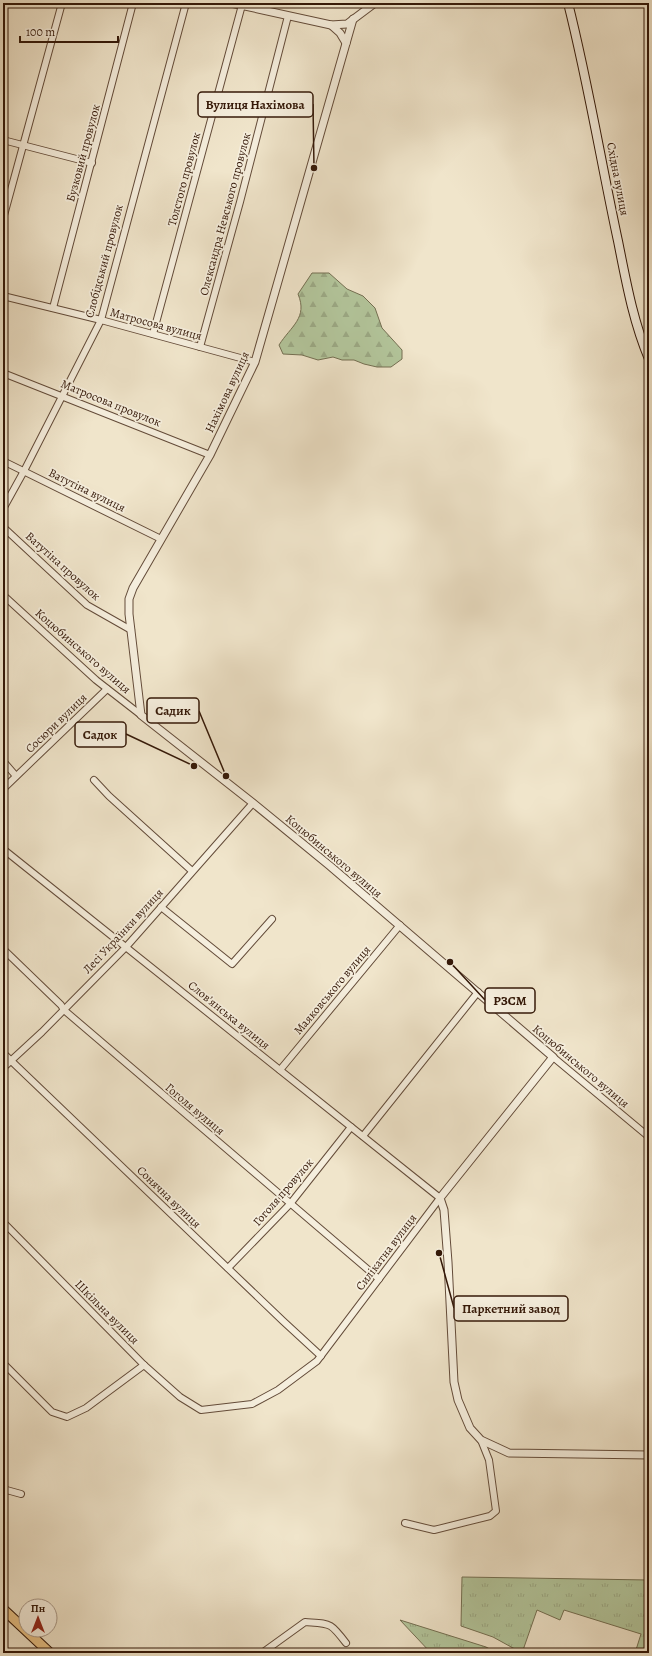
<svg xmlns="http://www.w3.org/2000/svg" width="652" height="1656" viewBox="0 0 652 1656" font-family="Alegreya,serif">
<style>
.grass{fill:url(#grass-tufts);stroke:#746f52}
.forest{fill:url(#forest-firs);stroke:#746f52}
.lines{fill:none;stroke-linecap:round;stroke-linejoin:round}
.minor-casing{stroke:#634b39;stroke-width:8}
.tertiary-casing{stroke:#634b39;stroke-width:9}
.secondary-casing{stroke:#341808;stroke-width:10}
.primary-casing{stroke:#341808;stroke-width:11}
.minor{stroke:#f5eedd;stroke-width:6}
.tertiary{stroke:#f5eedd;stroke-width:7}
.secondary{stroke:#f5eedd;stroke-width:8}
.primary{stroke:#e8c286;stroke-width:9}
.labels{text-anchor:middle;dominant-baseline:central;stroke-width:3.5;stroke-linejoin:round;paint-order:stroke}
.street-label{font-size:12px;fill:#341808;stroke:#f5eedd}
.leader{fill:none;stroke:#341808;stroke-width:1.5}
.callout-dot{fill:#341808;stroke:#f5eedd;stroke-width:1.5}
.callout{fill:#f5eedd;stroke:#341808;stroke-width:1.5}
.callout-label{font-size:13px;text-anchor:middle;font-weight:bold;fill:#341808}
</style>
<defs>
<pattern id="grass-tufts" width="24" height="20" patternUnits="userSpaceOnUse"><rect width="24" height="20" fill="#b3c69c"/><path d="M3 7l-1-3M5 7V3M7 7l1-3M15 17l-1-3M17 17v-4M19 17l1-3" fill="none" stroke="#9ba985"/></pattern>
<pattern id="forest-firs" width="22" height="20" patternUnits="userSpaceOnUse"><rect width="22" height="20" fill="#b3c69c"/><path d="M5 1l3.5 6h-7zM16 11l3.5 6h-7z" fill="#9ba985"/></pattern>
</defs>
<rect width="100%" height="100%" fill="#f0e5cb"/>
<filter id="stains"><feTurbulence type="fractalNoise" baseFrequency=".005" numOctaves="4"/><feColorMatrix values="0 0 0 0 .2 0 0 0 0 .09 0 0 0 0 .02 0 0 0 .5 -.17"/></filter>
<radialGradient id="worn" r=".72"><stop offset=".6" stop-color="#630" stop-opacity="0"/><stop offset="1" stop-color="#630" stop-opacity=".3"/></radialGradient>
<g class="grass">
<polygon points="462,1577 649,1580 649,1653 635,1653 641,1634 564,1610 560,1620 537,1610 522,1653 493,1637 461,1626"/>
<polygon points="400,1620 486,1647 497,1653 431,1653"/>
</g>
<path class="forest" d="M312 273H329L347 289 363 296 375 308 382 328 402 350V359L391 367H377L364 364 354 360H342L333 357 318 360 302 355 283 354 279 345C291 326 308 318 298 294Z"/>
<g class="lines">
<defs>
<g id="minor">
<polyline points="3,140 92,163"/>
<polyline points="3,219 62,3"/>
<polyline points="3,296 101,320 255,362"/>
<polyline points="53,308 133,3"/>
<polyline points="153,334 242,5"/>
<polyline points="200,347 240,202 288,16"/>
<polyline points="3,373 210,455"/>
<polyline points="3,461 161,539"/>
<polyline points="3,509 24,471 101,320 186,3"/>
<polyline points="3,527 87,605 131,630"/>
<polyline points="3,595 96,680 141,715"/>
<polyline points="3,761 16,776"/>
<polyline points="94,780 109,796 192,871"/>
<polyline points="3,789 107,689"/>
<polyline points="3,849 440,1198 317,1361 278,1390 252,1404 201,1410 180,1397 144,1365 3,1222"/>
<polyline points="161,907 232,964 272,919"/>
<polyline points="3,949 61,1005 64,1010 379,1279"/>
<polyline points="3,1053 283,1321 321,1356"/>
<polyline points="553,1057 649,1137"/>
<polyline points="3,1068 42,1032 126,947 253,803"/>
<polyline points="280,1070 400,925"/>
<polyline points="363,1136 478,992"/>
<polyline points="228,1268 290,1204 351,1127"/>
<polyline points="3,1363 52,1412 67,1417 86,1408 144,1365"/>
<polyline points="3,1489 21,1494"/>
<polyline points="405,1523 434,1530 490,1516 496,1511 489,1460 481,1440"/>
<path d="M262 1653 305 1622C331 1624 330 1622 346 1643"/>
</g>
<g id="tertiary">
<polyline points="231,3 331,25 347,24 375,3"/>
<polyline points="353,19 255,362 210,455 133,588 129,599 129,614 141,715 253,803 330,866 553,1057 440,1198 444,1210 448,1262 454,1382 458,1400 470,1428 481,1440 509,1453 649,1455"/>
<polyline points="331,25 340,33 346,43"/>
</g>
<path id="secondary" d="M568 3C588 82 601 162 618 241 626 281 633 321 649 359"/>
<polyline id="primary" points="3,1609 50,1653"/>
</defs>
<use href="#minor" class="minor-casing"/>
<use href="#tertiary" class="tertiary-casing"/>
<use href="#secondary" class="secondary-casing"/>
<use href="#primary" class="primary-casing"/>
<use href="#minor" class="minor"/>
<use href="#tertiary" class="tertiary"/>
<use href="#secondary" class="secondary"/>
<use href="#primary" class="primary"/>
</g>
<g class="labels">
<g class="street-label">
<text transform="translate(83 153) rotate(-75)">Бузковий провулок</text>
<text transform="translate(184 179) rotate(-75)">Толстого провулок</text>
<text transform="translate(618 179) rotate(79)">Східна вулиця</text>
<text transform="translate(225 214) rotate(-75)">Олександра Невського провулок</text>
<text transform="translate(104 261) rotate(-75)">Слобідський провулок</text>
<text transform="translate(156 324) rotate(15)">Матросова вулиця</text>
<text transform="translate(227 392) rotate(-65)">Нахімова вулиця</text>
<text transform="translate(111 403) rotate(22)">Матросова провулок</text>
<text transform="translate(87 490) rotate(26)">Ватутіна вулиця</text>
<text transform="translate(63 566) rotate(42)">Ватутіна провулок</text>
<text transform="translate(83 651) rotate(41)">Коцюбинського вулиця</text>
<text transform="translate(56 723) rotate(-44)">Сосюри вулиця</text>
<text transform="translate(334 856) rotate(40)">Коцюбинського вулиця</text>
<text transform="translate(123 931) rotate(-47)">Лесі Українки вулиця</text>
<text transform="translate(332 990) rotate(-50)">Маяковського вулиця</text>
<text transform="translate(229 1015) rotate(39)">Слов’янська вулиця</text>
<text transform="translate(581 1066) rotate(40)">Коцюбинського вулиця</text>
<text transform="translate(195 1109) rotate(40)">Гоголя вулиця</text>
<text transform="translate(283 1192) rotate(-49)">Гоголя провулок</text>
<text transform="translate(169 1197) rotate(44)">Сонячна вулиця</text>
<text transform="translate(386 1252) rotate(-53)">Силікатна вулиця</text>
<text transform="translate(107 1312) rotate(45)">Шкільна вулиця</text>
</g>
</g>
<path class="leader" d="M314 168L313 104M226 776L199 711M194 766L126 734M450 962L485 1000M439 1253L454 1308"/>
<g class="callout-dot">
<circle cx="314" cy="168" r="4"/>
<circle cx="226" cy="776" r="4"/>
<circle cx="194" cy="766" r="4"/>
<circle cx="450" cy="962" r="4"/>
<circle cx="439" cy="1253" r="4"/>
</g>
<g class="callout">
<rect x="198" y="92" width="115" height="25" rx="4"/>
<rect x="147" y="698" width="52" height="25" rx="4"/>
<rect x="75" y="722" width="51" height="25" rx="4"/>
<rect x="485" y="988" width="50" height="25" rx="4"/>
<rect x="454" y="1296" width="114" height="25" rx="4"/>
</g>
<g class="callout-label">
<text x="255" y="109">Вулиця Нахімова</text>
<text x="173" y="715">Садик</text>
<text x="100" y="739">Садок</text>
<text x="510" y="1005">РЗСМ</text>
<text x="511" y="1313">Паркетний завод</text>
</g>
<rect width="652" height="1656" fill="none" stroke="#f0e5cb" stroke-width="16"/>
<rect x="4" y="4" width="644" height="1648" fill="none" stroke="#341808" stroke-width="2"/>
<rect x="8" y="8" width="636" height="1640" fill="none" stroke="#341808"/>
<g transform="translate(38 1618)"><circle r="19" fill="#f5eedd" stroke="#a89888"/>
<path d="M0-3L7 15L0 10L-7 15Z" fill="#8f2418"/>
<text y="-6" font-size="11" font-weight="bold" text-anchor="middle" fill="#341808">Пн</text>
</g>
<path d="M20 36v6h98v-6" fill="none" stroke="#341808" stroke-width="2"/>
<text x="26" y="36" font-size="12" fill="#341808" stroke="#f5eedd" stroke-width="3" paint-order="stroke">100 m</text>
<rect width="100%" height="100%" filter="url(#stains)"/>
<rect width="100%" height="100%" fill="url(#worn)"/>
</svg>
